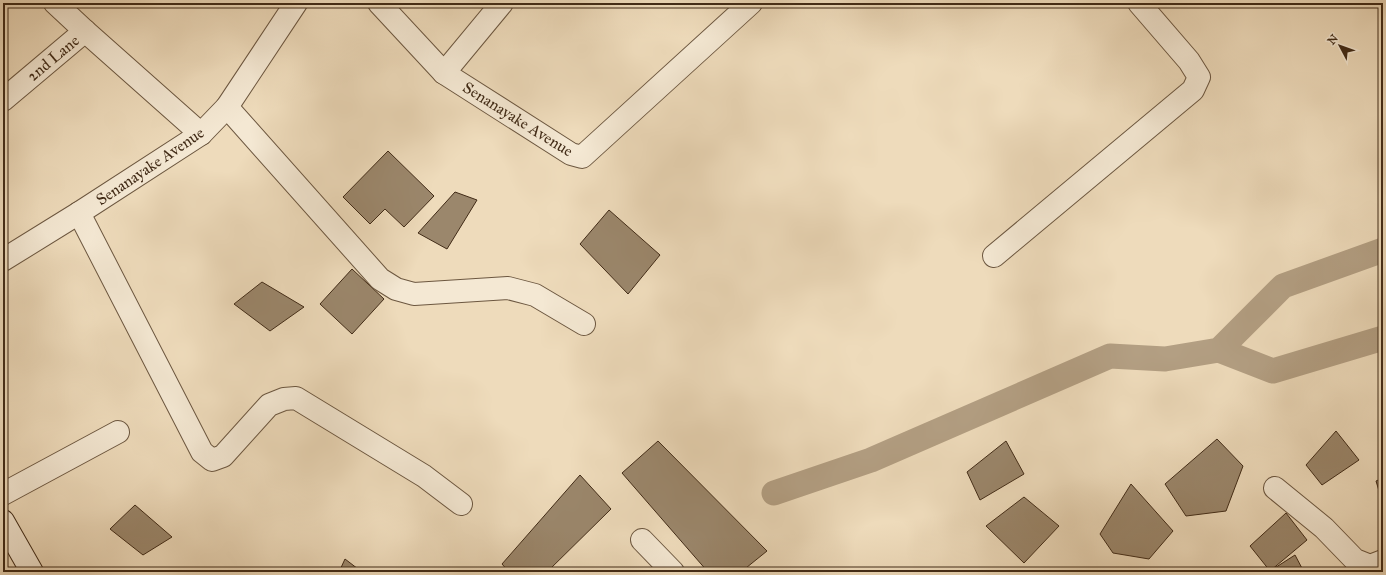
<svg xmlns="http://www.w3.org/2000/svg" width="1386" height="575" viewBox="0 0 1386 575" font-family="'IM FELL Great Primer',serif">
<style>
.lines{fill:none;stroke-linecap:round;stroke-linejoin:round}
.canal{stroke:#b39f83;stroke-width:25}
.building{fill:#9b876c;stroke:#412b17}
.street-casing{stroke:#6c5740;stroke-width:24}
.secondary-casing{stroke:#412b17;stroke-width:24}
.street{stroke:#f4e8d3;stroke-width:22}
.secondary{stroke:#f4e8d3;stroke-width:22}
.labels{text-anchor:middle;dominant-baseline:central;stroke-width:3.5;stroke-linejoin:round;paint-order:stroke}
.street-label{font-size:16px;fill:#412b17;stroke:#f4e8d3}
</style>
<rect width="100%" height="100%" fill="#eedbbb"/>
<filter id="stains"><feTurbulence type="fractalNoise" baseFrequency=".005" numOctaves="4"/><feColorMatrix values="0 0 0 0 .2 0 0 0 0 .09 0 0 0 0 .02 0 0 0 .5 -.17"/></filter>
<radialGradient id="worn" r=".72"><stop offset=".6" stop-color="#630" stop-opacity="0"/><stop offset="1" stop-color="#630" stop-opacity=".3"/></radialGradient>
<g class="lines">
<g class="canal">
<polyline points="1219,350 1273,371 1383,338"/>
<polyline points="774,493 871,460 1110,356 1165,359 1219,350 1283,286 1383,250"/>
</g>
</g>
<g class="building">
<polygon points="388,151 434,196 404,227 385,209 370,224 343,197"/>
<polygon points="455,192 477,200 447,249 418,233"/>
<polygon points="609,210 660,255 628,294 580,244"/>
<polygon points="352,269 384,299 352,334 320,304"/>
<polygon points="262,282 304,307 270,331 234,304"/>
<polygon points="1336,431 1359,460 1322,485 1306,465"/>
<polygon points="1217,439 1243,466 1226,511 1186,516 1165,484"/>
<polygon points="658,441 767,551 741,572 708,572 622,473"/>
<polygon points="1006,441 1024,474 980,500 967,472"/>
<polygon points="580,475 611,509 547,572 509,572 502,564"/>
<polygon points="1383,478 1383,504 1376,481"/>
<polygon points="1131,484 1173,531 1149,559 1113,553 1100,534"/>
<polygon points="1024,497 1059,526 1024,563 986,526"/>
<polygon points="135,505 172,537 143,555 110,529"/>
<polygon points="1286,513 1307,540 1270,571 1250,546"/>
<polygon points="1295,555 1304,572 1270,572 1270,571"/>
<polygon points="345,559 362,572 339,572"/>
</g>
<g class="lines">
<defs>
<g id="street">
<polyline points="55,3 85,31 201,134"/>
<polyline points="379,3 444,73 571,154 582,157 751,3"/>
<polyline points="444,73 502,3"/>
<polyline points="3,100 85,31"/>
<polyline points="227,107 380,279 396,289 414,294 508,288 535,295 584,324"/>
<polyline points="79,213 202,452 212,460 223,456 269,405 284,399 296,398 424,476 461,504"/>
<polyline points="994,256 1193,90 1199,77 1189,61 1139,3"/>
<polyline points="3,260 79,213 201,134 227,107 296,3"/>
<polyline points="1275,488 1324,528 1355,560 1370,566 1383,561"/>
<polyline points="3,494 118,432"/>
<polyline points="642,540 673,572"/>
</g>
<polyline id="secondary" points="3,521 32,572"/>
</defs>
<use href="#street" class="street-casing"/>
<use href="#secondary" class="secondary-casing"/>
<use href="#street" class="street"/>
<use href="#secondary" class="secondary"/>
</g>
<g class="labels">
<g class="street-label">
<text transform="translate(53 58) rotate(-40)">2nd Lane</text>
<text transform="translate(518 119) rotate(32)">Senanayake Avenue</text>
<text transform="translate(150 166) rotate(-34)">Senanayake Avenue</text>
</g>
</g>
<rect width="1386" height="575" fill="none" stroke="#eedbbb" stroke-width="16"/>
<rect x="4" y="4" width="1378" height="567" fill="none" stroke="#412b17" stroke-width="2"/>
<rect x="8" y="8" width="1370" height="559" fill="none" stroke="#412b17"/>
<g transform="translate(1340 46) rotate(311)" stroke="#f4e8d3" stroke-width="3" paint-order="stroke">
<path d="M0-3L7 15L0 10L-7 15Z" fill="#412b17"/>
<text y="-6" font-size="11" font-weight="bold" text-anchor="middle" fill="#412b17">N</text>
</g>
<rect width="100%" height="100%" filter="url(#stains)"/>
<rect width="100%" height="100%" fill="url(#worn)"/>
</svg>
